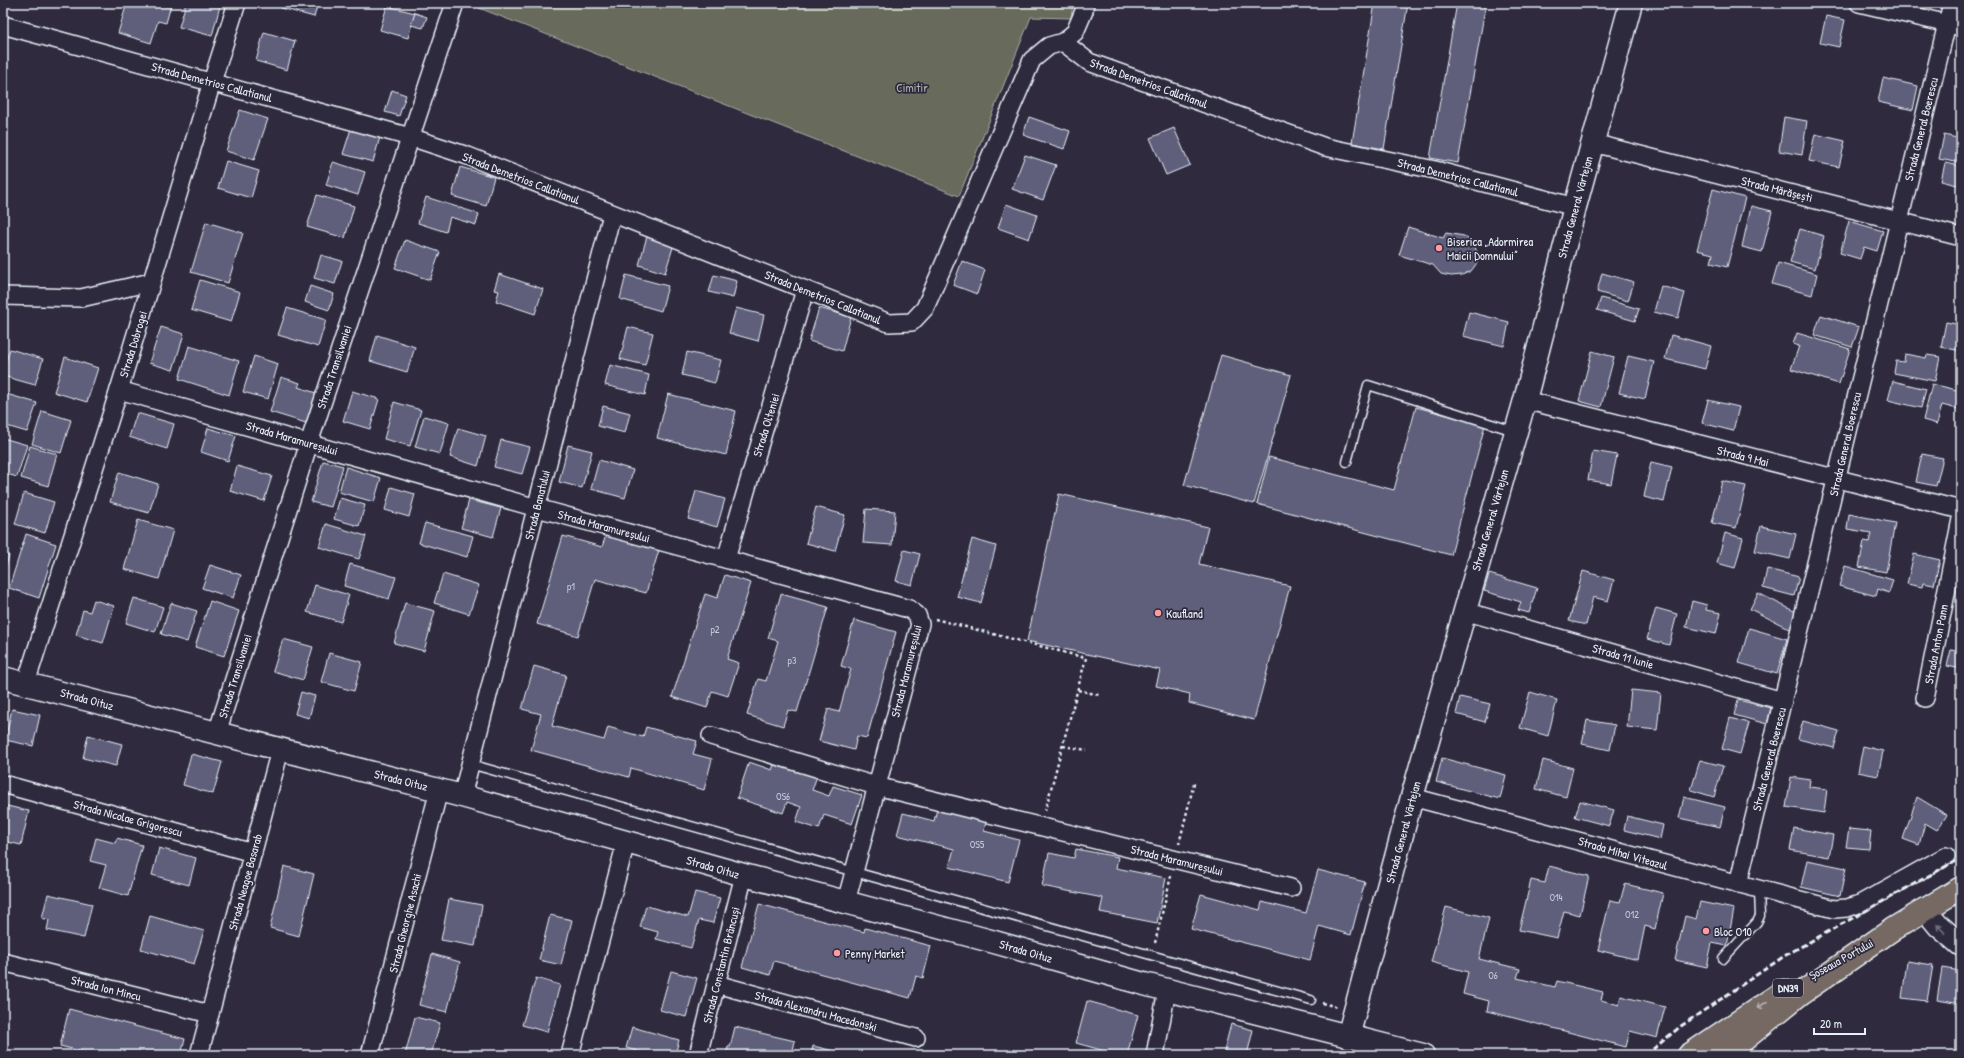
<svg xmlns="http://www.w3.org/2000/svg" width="1964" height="1058" viewBox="0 0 1964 1058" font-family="'Patrick Hand',sans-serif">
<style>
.green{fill:#676a5b;stroke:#a8aeaa}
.building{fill:#5e5e7c;stroke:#e8f1f8}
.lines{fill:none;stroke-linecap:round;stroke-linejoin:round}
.lane-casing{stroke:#e8f1f8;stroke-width:11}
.street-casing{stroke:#e8f1f8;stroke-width:20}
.secondary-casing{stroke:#e8f1f8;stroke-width:25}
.primary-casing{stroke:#e8f1f8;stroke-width:25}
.path{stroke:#e8f1f8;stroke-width:2.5;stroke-dasharray:3 3;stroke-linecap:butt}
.lane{stroke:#2f2a3d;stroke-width:8}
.street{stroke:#2f2a3d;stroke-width:17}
.secondary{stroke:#2f2a3d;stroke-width:22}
.primary{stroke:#766964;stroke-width:22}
.rail{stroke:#e8f1f8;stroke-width:3;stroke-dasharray:6 3;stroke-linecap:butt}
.oneway{stroke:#70707e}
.oneway2{stroke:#babbbd}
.poi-dot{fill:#ff9aa2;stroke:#2f2a3d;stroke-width:1.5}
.labels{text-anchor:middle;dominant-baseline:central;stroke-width:3.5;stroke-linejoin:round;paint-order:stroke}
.number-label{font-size:10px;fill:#c6ccd9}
.shield{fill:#2f2a3d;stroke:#b0b5c0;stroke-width:1}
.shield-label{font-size:11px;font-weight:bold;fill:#e8f1f8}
.street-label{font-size:12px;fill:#e8f1f8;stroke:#2f2a3d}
.park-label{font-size:12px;fill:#aeb4b1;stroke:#2f2a3d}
.poi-label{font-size:12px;fill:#e8f1f8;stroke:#2f2a3d;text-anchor:start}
</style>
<rect width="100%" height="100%" fill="#2f2a3d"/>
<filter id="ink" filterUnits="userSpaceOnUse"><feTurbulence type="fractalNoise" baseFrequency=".025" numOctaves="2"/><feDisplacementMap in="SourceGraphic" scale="8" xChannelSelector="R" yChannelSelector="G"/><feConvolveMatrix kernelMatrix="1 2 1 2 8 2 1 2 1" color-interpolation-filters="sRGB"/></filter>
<g filter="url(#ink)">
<polygon class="green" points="480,3 1073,3 1071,18 1031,17 959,196 479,8"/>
<g class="building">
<polygon points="127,3 162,3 171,5 166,23 158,21 151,43 118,33"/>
<polygon points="186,3 211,3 220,6 212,36 179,27"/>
<polygon points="282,3 318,3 314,17 281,8"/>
<polygon points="408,3 419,3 418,6"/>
<polygon points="1375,3 1408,3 1384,149 1352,143"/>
<polygon points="1457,3 1486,3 1458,163 1430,158"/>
<polygon points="387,6 415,13 408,38 380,30"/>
<polygon points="415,13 427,17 423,28 411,25"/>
<polygon points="1826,16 1845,20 1839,47 1820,43"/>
<polygon points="264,32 295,41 287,70 256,61"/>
<polygon points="1883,78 1918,86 1913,110 1878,102"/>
<polygon points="392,90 406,95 399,116 385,112"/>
<polygon points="240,110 268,119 254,160 226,151"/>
<polygon points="1029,117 1070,131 1064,149 1023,135"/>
<polygon points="1784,117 1807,121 1802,155 1779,151"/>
<polygon points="1174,128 1190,165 1166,175 1150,138"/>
<polygon points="351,129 380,137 373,162 343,154"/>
<polygon points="1815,134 1845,141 1839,167 1809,161"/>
<polygon points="1944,135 1961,139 1961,163 1939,159"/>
<polygon points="1025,155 1056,165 1043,200 1012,189"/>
<polygon points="226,161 259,171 251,198 218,188"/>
<polygon points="333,162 365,172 358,195 326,185"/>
<polygon points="1945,163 1961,166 1961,186 1941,181"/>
<polygon points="460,167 494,177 486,206 452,196"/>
<polygon points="1713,189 1745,198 1727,267 1711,263 1713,254 1697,250"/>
<polygon points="317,195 354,206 345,238 307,227"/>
<polygon points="426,197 479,214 476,225 450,217 446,232 418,223"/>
<polygon points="1006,204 1037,215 1029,239 998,228"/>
<polygon points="1751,206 1772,211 1762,252 1742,247"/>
<polygon points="1849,221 1883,231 1877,251 1864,247 1860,259 1840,253"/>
<polygon points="206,222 243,233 228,283 191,272"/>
<polygon points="1408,227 1443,238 1446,233 1464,236 1473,243 1478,254 1477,263 1471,271 1462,275 1451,276 1441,274 1433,265 1399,255"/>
<polygon points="1800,229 1824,236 1815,269 1790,262"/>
<polygon points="647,236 674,244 665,273 639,265"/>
<polygon points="405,240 440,252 430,280 395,268"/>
<polygon points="321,255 342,261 335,284 314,278"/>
<polygon points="962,261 985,270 977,294 953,285"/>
<polygon points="1778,263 1817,274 1812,295 1772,284"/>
<polygon points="1602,273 1634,282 1628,301 1597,292"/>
<polygon points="499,274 543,289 535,314 496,301 499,291 494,290"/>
<polygon points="626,275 668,286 661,311 620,299"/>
<polygon points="714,275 737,281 733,298 709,292"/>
<polygon points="200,280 240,292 231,322 191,310"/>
<polygon points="310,286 334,294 329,310 305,302"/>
<polygon points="1661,286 1685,293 1678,318 1654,312"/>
<polygon points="1601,298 1639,309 1635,321 1597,310"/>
<polygon points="287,308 326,320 318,347 278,335"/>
<polygon points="736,308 764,315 758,341 729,333"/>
<polygon points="819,308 851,317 842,351 809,341"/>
<polygon points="1469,312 1509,322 1504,346 1463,336"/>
<polygon points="1821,315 1859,327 1852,347 1814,335"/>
<polygon points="1946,322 1961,325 1961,351 1941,347"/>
<polygon points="161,327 184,334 173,370 149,363"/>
<polygon points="628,327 653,333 645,365 620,359"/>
<polygon points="1797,333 1850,349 1839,384 1791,369 1799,346 1793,344"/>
<polygon points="377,335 415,347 407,372 370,361"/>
<polygon points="1671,335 1711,346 1705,369 1665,359"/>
<polygon points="189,346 239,361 229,395 179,379"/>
<polygon points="10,349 43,359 35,385 3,376 3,369"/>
<polygon points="1592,351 1614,357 1601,407 1579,401"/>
<polygon points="687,352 721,360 715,383 682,375"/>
<polygon points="1905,354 1926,358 1927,355 1940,357 1935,381 1894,373 1896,361 1904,362"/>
<polygon points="1221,355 1291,375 1254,504 1184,485"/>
<polygon points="254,356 278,364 268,399 243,392"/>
<polygon points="1628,356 1654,362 1645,399 1619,393"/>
<polygon points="65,357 98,368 87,402 54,392"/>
<polygon points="610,365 649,375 645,395 605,385"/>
<polygon points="281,377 300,383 298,387 316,393 306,423 270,412"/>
<polygon points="1893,381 1926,389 1921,408 1888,400"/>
<polygon points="1932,384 1961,391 1961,410 1942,405 1937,424 1923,420"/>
<polygon points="352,391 379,399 370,429 343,421"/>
<polygon points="3,393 37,403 27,432 3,425"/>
<polygon points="668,394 736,411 726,455 657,438"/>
<polygon points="1708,400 1739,407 1733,431 1702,423"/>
<polygon points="394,402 421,410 410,446 384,439"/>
<polygon points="603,406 630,413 625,433 598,426"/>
<polygon points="1416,407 1485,425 1451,555 1257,504 1269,457 1394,490"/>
<polygon points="42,411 71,420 61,453 32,444"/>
<polygon points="137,413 174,424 167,449 129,437"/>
<polygon points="424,416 449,423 440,454 415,447"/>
<polygon points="208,428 236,436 228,461 201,452"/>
<polygon points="458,428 486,436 478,466 450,457"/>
<polygon points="3,438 27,445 17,477 3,473"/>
<polygon points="501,440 530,447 522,474 494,467"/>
<polygon points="568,445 592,451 582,488 559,482"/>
<polygon points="30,446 57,454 48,486 21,478"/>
<polygon points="1593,451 1617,455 1611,484 1588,480"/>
<polygon points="1922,454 1943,458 1936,486 1916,482"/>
<polygon points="599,460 633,470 625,498 591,489"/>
<polygon points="323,461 343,466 331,507 311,502"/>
<polygon points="1651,462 1672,467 1664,502 1644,497"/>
<polygon points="237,466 272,476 264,501 230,491"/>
<polygon points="346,467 381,478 374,502 339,492"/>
<polygon points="119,472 158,484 149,513 110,502"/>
<polygon points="1722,481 1746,486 1736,528 1712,523"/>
<polygon points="3,487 7,488 3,499"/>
<polygon points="391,487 415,494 409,517 385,510"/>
<polygon points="696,491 725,499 717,527 688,519"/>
<polygon points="24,493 54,502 45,533 15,524"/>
<polygon points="1059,494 1208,527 1199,564 1290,586 1254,720 1189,703 1190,694 1156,686 1160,670 1027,641"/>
<polygon points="340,498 365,505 359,526 334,519"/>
<polygon points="469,500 501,508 493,537 461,528"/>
<polygon points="816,507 845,515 835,551 806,543"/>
<polygon points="866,509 895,511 892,545 863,543"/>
<polygon points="1849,514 1895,523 1886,572 1859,567 1864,541 1869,542 1871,533 1847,529"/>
<polygon points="138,520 173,530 159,579 124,569"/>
<polygon points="425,523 473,536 467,557 419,543"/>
<polygon points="326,524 366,536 359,559 319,547"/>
<polygon points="1761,526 1796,534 1790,559 1755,551"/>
<polygon points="1725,533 1743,538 1735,568 1717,563"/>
<polygon points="26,534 56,544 39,598 9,588"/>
<polygon points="606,535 659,550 646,593 595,579 578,636 537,624 563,536 602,547"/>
<polygon points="972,539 996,546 981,603 957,597"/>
<polygon points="904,550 920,554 912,585 896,581"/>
<polygon points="3,554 9,556 3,576"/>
<polygon points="1914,554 1940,560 1934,585 1923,583 1922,587 1907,584"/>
<polygon points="350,564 396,577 389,599 344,586"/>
<polygon points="210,565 241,575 233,598 202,588"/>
<polygon points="1845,566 1893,580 1889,593 1878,589 1876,596 1839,586"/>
<polygon points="1767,569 1799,577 1794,596 1763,588"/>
<polygon points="1583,571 1614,580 1608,601 1593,597 1586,625 1569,621"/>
<polygon points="443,574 479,585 469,614 434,603"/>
<polygon points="1489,574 1537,588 1529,613 1518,610 1521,602 1484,591"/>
<polygon points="725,575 751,583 727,659 739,663 728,696 712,691 707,708 672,697 705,594 717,598"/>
<polygon points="315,585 349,595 341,622 307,612"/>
<polygon points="1758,593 1798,613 1790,629 1750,609"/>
<polygon points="781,594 828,607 797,712 788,710 783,726 747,715 758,679 766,681 778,641 768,638"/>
<polygon points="1961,597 1961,624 1956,623"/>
<polygon points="134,598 163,607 155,632 126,623"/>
<polygon points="94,600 114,606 103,643 76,635 83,610 90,612"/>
<polygon points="210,601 239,611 224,656 195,647"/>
<polygon points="1692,601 1707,605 1706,610 1721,613 1716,634 1686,627"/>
<polygon points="171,603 197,611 187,642 161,634"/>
<polygon points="405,603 435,611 424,651 394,643"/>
<polygon points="1656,608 1677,614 1669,645 1647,639"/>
<polygon points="854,620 896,632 867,738 857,736 854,750 819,741 828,709 839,712 851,669 841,666"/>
<polygon points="1749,628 1787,639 1777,674 1739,663"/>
<polygon points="283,639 313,647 303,680 273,671"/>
<polygon points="1951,650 1961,652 1961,669 1947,666"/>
<polygon points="329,653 362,662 354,691 321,682"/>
<polygon points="534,666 566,675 552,726 604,740 608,727 643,737 646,727 697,741 693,754 712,759 704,790 631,768 629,777 531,750 541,714 522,709"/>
<polygon points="1631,690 1661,693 1657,730 1627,727"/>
<polygon points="301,692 315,696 309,718 295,714"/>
<polygon points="1530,692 1557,700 1548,736 1520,728"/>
<polygon points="1460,697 1490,704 1485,722 1456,714"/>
<polygon points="1738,700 1771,708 1767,724 1734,715"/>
<polygon points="12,709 40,715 33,746 5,740"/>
<polygon points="1730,718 1749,723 1740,754 1722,749"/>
<polygon points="1587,720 1615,725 1610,750 1582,744"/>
<polygon points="1803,721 1839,731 1834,748 1798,739"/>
<polygon points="88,735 122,744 116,766 83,758"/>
<polygon points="1863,746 1883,751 1878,776 1858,772"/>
<polygon points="191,754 222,762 213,794 183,785"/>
<polygon points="1442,758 1506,775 1500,799 1436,782"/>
<polygon points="1543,760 1573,768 1566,797 1536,789"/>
<polygon points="1700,760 1723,766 1714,797 1691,790"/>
<polygon points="749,762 772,770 775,762 817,776 812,790 829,796 833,786 862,795 852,824 824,815 819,829 796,822 801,807 787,802 783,813 737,798"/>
<polygon points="1791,777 1810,780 1809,787 1827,789 1824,813 1786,807"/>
<polygon points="1684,797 1725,807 1720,827 1679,818"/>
<polygon points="1917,797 1947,815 1937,830 1925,823 1919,845 1903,839"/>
<polygon points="1580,801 1614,810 1609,826 1575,817"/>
<polygon points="3,805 29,811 21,845 3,841"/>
<polygon points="938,805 987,817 984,831 1019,840 1008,882 949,867 954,849 897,835 903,813 934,821"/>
<polygon points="1627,816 1663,825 1660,839 1624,830"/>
<polygon points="1794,828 1833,835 1829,857 1790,850"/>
<polygon points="1849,829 1871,831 1869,849 1846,847"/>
<polygon points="96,838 115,843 117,838 142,845 128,896 99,888 106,865 90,861"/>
<polygon points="159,848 196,858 189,885 152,875"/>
<polygon points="1076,849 1118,857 1116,868 1166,878 1157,923 1100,912 1103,898 1042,886 1049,853 1074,858"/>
<polygon points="1807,860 1846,868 1840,896 1801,887"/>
<polygon points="284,866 314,874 299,936 270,928"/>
<polygon points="1549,866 1589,876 1580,915 1564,911 1557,938 1519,930 1531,880 1545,883"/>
<polygon points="1318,870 1365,882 1351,935 1319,926 1310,960 1191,929 1201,894 1260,910 1262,902 1306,913"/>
<polygon points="1625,884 1663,893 1655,929 1645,926 1638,960 1598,950 1610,900 1620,902"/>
<polygon points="695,892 720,898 713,923 699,920 691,948 656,939 658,932 640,927 646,906 688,917"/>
<polygon points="48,894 92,904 84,938 47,930 49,920 42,918"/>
<polygon points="449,899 482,905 475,946 441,940"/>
<polygon points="1700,902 1734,909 1727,946 1712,943 1707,967 1675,960 1685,916 1696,919"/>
<polygon points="759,904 864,932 865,928 931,946 923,978 916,976 910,998 774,961 770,975 742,967"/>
<polygon points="1446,907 1489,918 1479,959 1520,969 1517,978 1555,987 1557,981 1603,992 1601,1000 1619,1005 1621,996 1665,1007 1657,1038 1630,1031 1626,1047 1487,1011 1489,1001 1463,994 1468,972 1431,962"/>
<polygon points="550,915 572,920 561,965 539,960"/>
<polygon points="150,916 204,931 194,964 141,949"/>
<polygon points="432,954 460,962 447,1012 419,1005"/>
<polygon points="1907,961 1933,965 1927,1001 1902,998"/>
<polygon points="1942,968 1961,971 1961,1004 1937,1000"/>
<polygon points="671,971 697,978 686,1017 660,1010"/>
<polygon points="536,978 560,985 547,1032 522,1025"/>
<polygon points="1087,1001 1138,1015 1127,1055 1104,1055 1105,1051 1076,1043"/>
<polygon points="69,1009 185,1039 181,1055 96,1055 60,1046"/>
<polygon points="415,1017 440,1023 431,1055 405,1055"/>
<polygon points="1231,1024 1253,1030 1247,1055 1223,1055"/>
<polygon points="632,1027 679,1040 675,1055 652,1055 626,1048"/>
<polygon points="735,1027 795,1041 792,1055 762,1055 746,1051 745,1055 726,1055 728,1047 730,1047"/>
<polygon points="813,1046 851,1055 811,1055"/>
</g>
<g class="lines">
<defs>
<g id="lane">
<polyline points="1347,462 1368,385 1514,431"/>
<polyline points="470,764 1311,1000"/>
<polyline points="1723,959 1757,922 1760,916 1759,890"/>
</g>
<g id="street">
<polyline points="1859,3 1961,27"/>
<polyline points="3,25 410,137 468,156 889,323 912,322 925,308 1032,60 1049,46 1063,42 1075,32 1084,11 1085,3"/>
<polyline points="1063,42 1089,62 1325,147 1435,170 1575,207"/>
<polyline points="1593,143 1961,237"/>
<polyline points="3,296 81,298 151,282"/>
<polyline points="119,390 537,508 909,609 917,615 920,624 846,902"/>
<polyline points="1525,400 1961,510"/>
<polyline points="726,559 805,290"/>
<polyline points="1464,611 1783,701"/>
<polyline points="26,683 119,390 212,82 237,3"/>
<polyline points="1925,698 1961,519"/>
<polyline points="217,733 309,443 455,3"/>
<polyline points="711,736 876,786 1291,888"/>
<polyline points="3,784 253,853"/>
<polyline points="462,796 612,214"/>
<polyline points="1412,797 1834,909 1847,908 1860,904 1946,856"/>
<polyline points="1738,884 1952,3"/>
<polyline points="3,962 210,1014"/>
<polyline points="716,984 916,1038"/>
<polyline points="199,1055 280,750"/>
<polyline points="370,1055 439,790"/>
<polyline points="570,1055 626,842"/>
<polyline points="698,1055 744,875"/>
<polyline points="1155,1055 1167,990"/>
</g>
<g id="secondary">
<polyline points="3,678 462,796 744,875 987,940 1144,984 1423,1055"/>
<polyline points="1925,909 1939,926 1961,945"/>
<polyline points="1348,1037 1412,797 1525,400 1575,207 1631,3"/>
</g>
<g id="primary">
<polyline points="1689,1055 1784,991"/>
<polyline points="1725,1055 1800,994 1893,929 1961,888"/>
</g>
</defs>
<use href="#lane" class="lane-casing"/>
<use href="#street" class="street-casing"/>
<use href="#secondary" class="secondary-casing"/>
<use href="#primary" class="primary-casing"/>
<g class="path">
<polyline points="935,619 1086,658 1045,811"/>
<polyline points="1078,690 1099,695"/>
<polyline points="1063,746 1087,750"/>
<polyline points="1179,844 1194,783"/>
<polyline points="1155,943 1171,876"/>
<polyline points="1322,1003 1337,1007"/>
</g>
<use href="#lane" class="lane"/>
<use href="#street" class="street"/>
<use href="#secondary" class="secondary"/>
<use href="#primary" class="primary"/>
<polyline class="rail" points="1646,1055 1681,1026 1786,955 1961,858"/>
</g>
<defs><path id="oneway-shaft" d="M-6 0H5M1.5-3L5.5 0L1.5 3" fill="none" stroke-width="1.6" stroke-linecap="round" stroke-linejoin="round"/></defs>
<use class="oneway" href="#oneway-shaft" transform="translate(1941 929) rotate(-134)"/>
<use class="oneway2" href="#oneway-shaft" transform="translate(1762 1005) rotate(146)"/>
</g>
<g class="poi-dot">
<circle cx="1439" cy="248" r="4"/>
<circle cx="1158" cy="613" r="4"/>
<circle cx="1706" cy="931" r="4"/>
<circle cx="837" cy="953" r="4"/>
</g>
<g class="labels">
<g class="number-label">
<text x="571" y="586">p1</text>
<text x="715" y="629">p2</text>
<text x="792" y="660">p3</text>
<text x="783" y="796">OS6</text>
<text x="977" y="844">OS5</text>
<text x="1556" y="897">O14</text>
<text x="1632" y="914">O12</text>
<text x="1493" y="975">O6</text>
</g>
<rect class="shield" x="1773" y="979" width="30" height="18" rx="3"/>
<g class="shield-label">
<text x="1788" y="988">DN39</text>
</g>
<g class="street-label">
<text transform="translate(212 82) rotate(15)">Strada Demetrios Callatianul</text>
<text transform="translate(1149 83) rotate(20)">Strada Demetrios Callatianul</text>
<text transform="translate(1921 129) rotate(-76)">Strada General Boerescu</text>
<text transform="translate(1458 177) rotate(14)">Strada Demetrios Callatianul</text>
<text transform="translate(521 178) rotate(21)">Strada Demetrios Callatianul</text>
<text transform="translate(1777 189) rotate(14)">Strada Mărășești</text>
<text transform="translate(1575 207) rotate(-75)">Strada General Vârtejan</text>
<text transform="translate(823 297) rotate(22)">Strada Demetrios Callatianul</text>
<text transform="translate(133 344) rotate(-73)">Strada Dobrogei</text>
<text transform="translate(334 367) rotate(-72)">Strada Transilvaniei</text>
<text transform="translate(766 425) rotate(-73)">Strada Olteniei</text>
<text transform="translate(292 438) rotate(16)">Strada Maramureșului</text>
<text transform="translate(1845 444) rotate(-77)">Strada General Boerescu</text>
<text transform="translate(1743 456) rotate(14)">Strada 9 Mai</text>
<text transform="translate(537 505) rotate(-76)">Strada Banatului</text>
<text transform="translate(1490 520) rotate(-74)">Strada General Vârtejan</text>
<text transform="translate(604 526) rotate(15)">Strada Maramureșului</text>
<text transform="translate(1936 644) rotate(-79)">Strada Anton Pann</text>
<text transform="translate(1623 656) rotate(16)">Strada 11 Iunie</text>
<text transform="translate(906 671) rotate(-76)">Strada Maramureșului</text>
<text transform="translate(235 676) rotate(-73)">Strada Transilvaniei</text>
<text transform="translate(87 699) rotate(15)">Strada Oituz</text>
<text transform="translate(1769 759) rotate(-76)">Strada General Boerescu</text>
<text transform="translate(401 780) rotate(14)">Strada Oituz</text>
<text transform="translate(128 818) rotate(15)">Strada Nicolae Grigorescu</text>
<text transform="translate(1403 832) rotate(-75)">Strada General Vârtejan</text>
<text transform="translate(1623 853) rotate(16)">Strada Mihai Viteazul</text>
<text transform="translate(1177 860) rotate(14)">Strada Maramureșului</text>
<text transform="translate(713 867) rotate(16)">Strada Oituz</text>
<text transform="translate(245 882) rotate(-75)">Strada Neagoe Basarab</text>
<text transform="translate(405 923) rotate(-76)">Strada Gheorghe Asachi</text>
<text transform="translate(1026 951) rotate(16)">Strada Oituz</text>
<text transform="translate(1841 959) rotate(-29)">Șoseaua Portului</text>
<text transform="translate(721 965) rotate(-76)">Strada Constantin Brâncuși</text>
<text transform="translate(106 988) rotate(14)">Strada Ion Mincu</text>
<text transform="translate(816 1011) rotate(15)">Strada Alexandru Macedonski</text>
</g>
<g class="park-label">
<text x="912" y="87">Cimitir</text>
</g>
<g class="poi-label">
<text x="1447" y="241">Biserica „Adormirea<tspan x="1447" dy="14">Maicii Domnului”</tspan></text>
<text x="1166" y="613">Kaufland</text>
<text x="1714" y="931">Bloc O10</text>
<text x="845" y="953">Penny Market</text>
</g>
</g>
<rect width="1964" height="1058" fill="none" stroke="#2f2a3d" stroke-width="16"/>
<rect x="8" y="8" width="1948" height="1042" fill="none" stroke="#e8f1f8" stroke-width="1.5" filter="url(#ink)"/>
<path d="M1814 1028v6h51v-6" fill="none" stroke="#e8f1f8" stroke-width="2"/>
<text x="1820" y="1028" font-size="12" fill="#e8f1f8" stroke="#2f2a3d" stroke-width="3" paint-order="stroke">20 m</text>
</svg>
